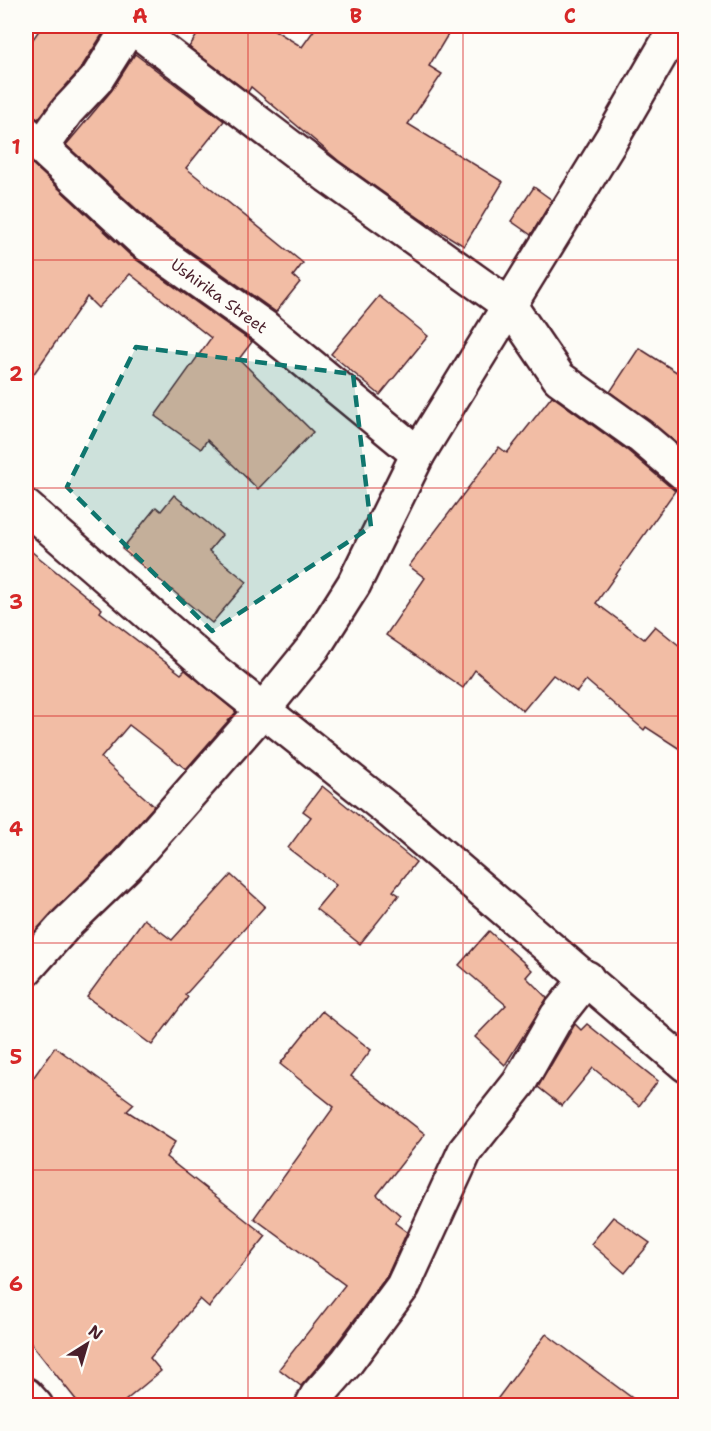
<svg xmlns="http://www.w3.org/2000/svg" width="711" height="1431" viewBox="0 0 711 1431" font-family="'Shantell Sans',sans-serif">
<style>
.building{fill:#f2bda5;stroke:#4a1f2b;stroke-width:1.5}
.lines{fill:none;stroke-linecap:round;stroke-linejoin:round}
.minor-casing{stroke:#4a1f2b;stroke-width:38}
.minor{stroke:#fdfcf7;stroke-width:33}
.marked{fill:#0f766e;fill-opacity:0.2;stroke:#0f766e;stroke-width:4.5;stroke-dasharray:12 8;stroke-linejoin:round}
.grid{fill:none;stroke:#d62828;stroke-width:1.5;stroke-opacity:0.55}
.labels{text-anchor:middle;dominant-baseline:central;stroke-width:4.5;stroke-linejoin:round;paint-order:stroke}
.street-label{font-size:16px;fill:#4a1f2b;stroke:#fdfcf7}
.neatline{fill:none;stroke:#d62828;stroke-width:2}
.grid-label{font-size:20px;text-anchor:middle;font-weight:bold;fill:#d62828}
</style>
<rect width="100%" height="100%" fill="#fdfcf7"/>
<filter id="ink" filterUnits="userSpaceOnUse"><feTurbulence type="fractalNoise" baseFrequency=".0167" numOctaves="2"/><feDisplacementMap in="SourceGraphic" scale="12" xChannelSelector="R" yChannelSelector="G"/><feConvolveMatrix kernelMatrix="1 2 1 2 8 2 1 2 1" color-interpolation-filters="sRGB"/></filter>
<g filter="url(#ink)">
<g class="building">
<polygon points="42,26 100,26 105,30 81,68 38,119 26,115 26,49"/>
<polygon points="203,26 268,26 302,47 317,26 453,26 429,66 442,74 408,124 503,182 464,246 422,220 339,161 251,87 248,92 189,47"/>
<polygon points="135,54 224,121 186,168 303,263 293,276 300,282 276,312 156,227 66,145 112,90"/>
<polygon points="26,158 131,256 252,342 239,359 313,432 258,489 207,440 201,449 155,416 211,338 130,274 98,308 87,297 26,385"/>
<polygon points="534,187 552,200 531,235 511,221"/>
<polygon points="379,296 428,336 380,395 331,354"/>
<polygon points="639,348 686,378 686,450 610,392"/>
<polygon points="552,396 628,451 675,491 596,603 644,639 655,626 686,651 686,753 646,727 644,730 586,680 577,692 553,675 523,711 475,670 463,688 386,635 425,578 409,566 499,447 507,453"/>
<polygon points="174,495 222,535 209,551 247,582 212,623 122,549 156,507 161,511"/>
<polygon points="26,547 102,609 100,612 181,674 185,670 236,712 186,769 129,725 101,758 154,806 112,853 26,941"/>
<polygon points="322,786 416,862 393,891 399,895 360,944 316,909 336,885 288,848 311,817 303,811"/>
<polygon points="231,875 265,906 185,995 188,997 152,1045 87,997 144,919 172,940"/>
<polygon points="489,931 532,970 526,977 547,998 505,1065 475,1037 506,1005 459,965"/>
<polygon points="322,1011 371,1050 351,1076 425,1134 377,1195 400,1215 395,1223 407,1232 387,1276 331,1351 301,1386 279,1369 345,1285 254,1218 334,1107 280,1064"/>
<polygon points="575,1024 581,1030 587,1024 658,1081 639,1106 593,1068 562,1106 538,1087"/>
<polygon points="55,1047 134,1104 127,1111 175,1142 166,1157 266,1236 209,1307 200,1299 150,1358 161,1371 119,1406 81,1406 26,1337 26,1088"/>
<polygon points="613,1217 650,1243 625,1273 591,1244"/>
<polygon points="546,1334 643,1406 492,1406"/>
</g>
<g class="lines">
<defs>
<g id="minor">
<polyline points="131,26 328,176 510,306 559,378 640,436 686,475"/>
<polyline points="26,133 144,242 264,327 418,454"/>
<polyline points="42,146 67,111 96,80 130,26"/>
<polyline points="26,507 218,674 391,812 686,1065"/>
<polyline points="26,969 67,923 126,866 262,711 314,647 354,584 418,454 611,140 677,26"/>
<polyline points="26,1395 36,1406"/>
<polyline points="312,1406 317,1396 346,1363 403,1286 465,1151 519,1083 557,1016 587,978"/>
</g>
</defs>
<use href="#minor" class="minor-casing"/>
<use href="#minor" class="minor"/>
</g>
</g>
<path class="marked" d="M136 347 353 374 371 527 212 631 67 487Z"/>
<path class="grid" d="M248 26V1406M463 26V1406M26 260H686M26 488H686M26 716H686M26 943H686M26 1170H686"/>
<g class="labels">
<g class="street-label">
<text transform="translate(219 296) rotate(36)">Ushirika Street</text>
</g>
</g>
<rect width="711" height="1431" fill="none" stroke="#fdfcf7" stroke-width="66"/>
<g transform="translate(87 1344) rotate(37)" stroke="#fdfcf7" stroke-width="4.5" paint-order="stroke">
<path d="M0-4.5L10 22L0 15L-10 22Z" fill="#4a1f2b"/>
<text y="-9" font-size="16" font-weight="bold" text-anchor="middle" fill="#4a1f2b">N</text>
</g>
<rect x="33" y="33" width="645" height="1365" class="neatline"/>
<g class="grid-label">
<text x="140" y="23">A</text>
<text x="356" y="23">B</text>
<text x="570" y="23">C</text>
<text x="16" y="154">1</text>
<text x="16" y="381">2</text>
<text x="16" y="609">3</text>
<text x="16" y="836">4</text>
<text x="16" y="1064">5</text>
<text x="16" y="1291">6</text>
</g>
</svg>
